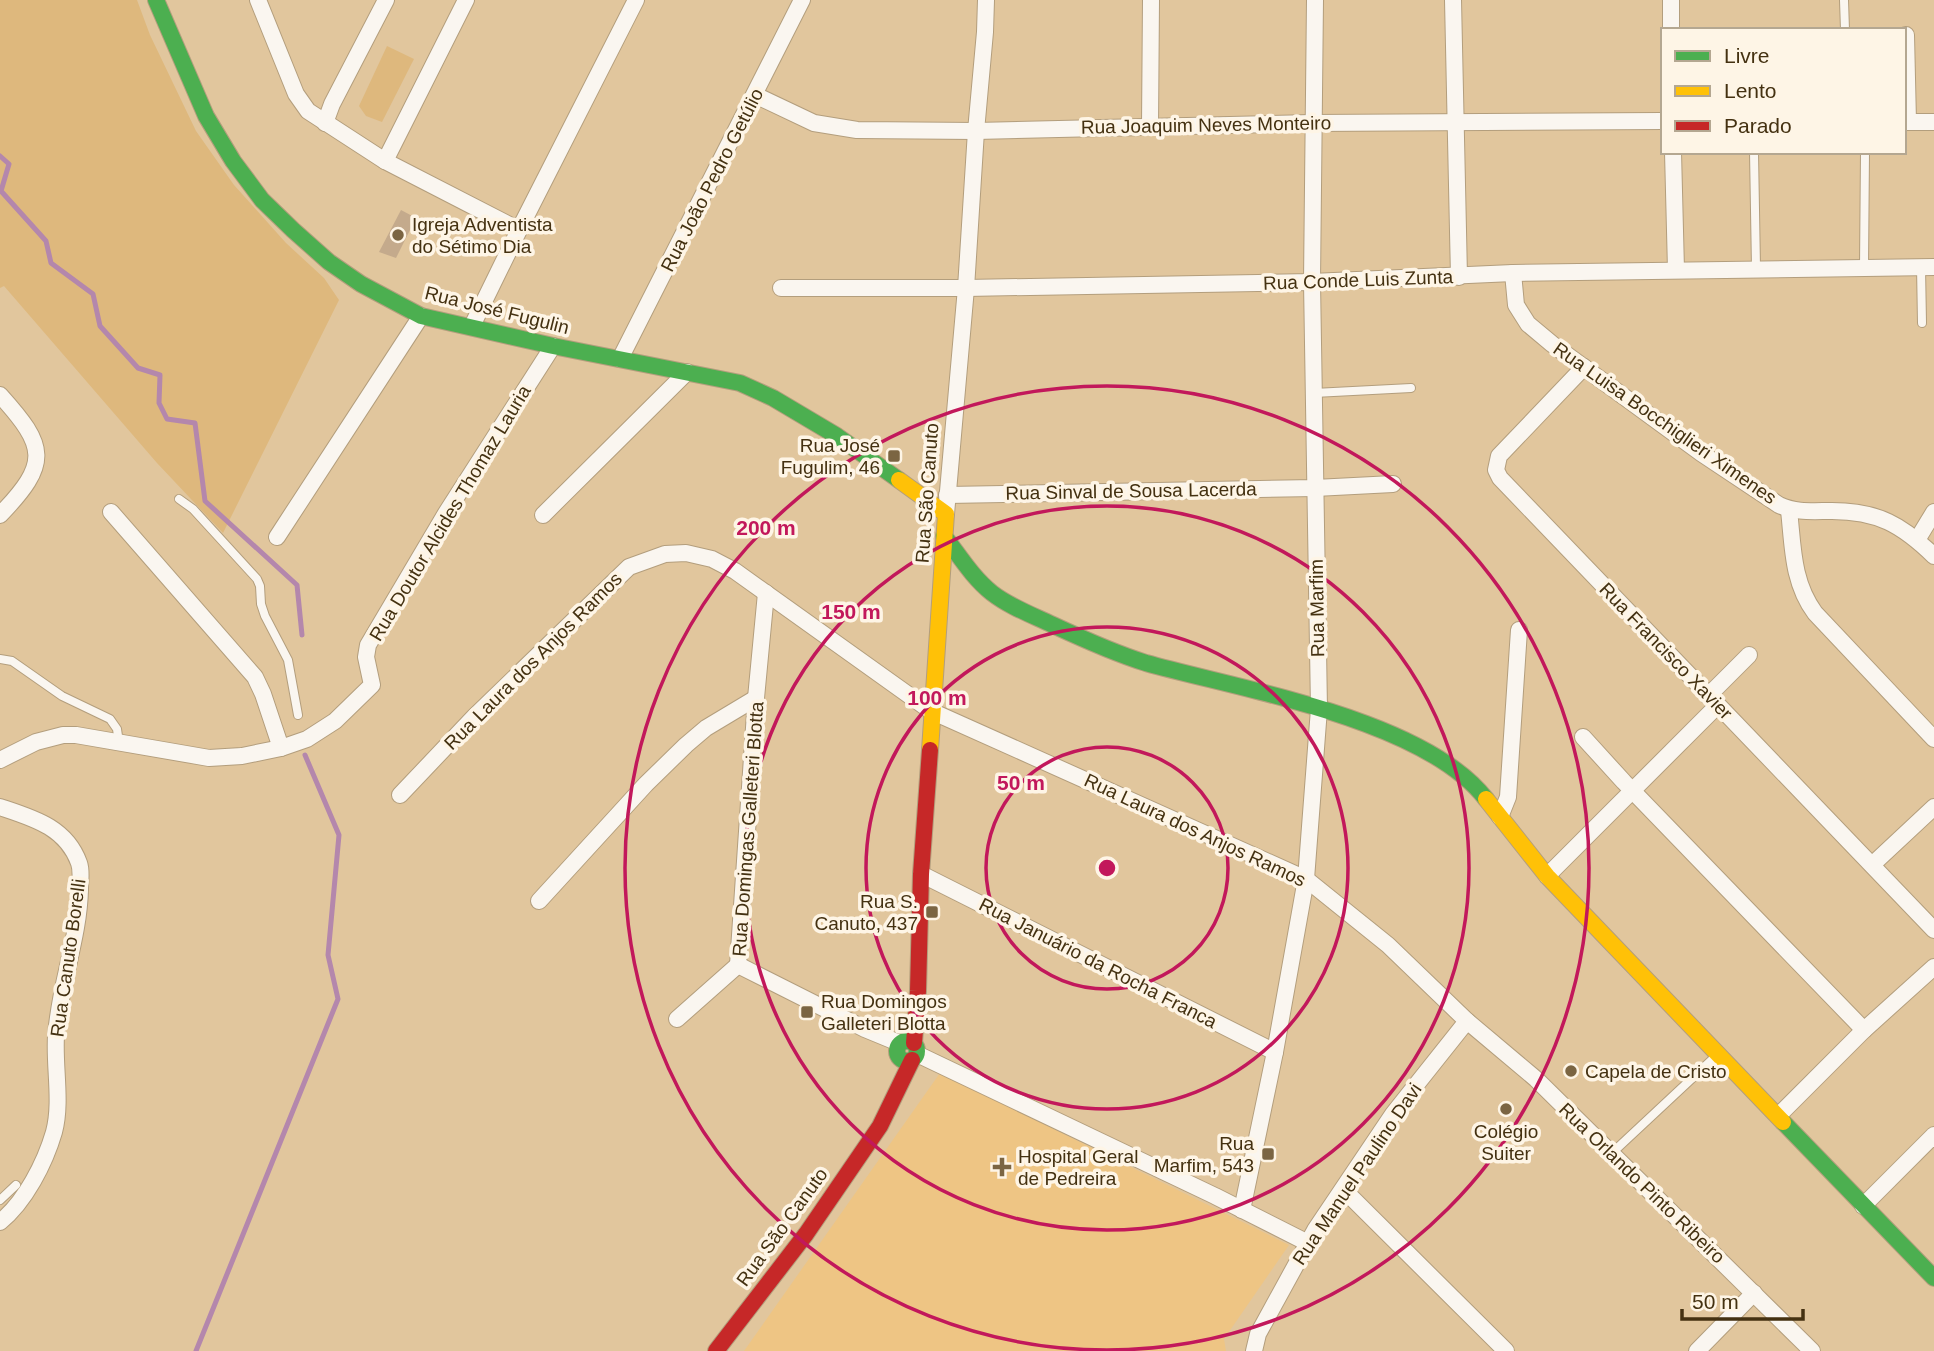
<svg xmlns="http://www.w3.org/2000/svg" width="1934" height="1351" viewBox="0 0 1934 1351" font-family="Helvetica,sans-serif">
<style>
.built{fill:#eec584}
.green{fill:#deb87d}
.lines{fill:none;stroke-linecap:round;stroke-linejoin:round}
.stream{stroke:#b487ac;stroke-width:5}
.building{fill:#c4aa8c}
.lane-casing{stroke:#b39e7d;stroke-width:10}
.street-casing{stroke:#b39e7d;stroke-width:18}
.fast-casing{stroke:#b39e7d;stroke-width:18}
.slow-casing{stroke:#b39e7d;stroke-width:18}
.jam-casing{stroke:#b39e7d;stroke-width:18}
.lane{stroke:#faf6f0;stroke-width:8}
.street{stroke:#faf6f0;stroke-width:16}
.fast{stroke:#4caf50;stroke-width:16}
.slow{stroke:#ffc107;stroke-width:16}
.jam{stroke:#c62828;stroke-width:16}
.ring{fill:none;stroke:#c2185b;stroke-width:3.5}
.poi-dot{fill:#7b6542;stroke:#fef5e6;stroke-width:2.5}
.labels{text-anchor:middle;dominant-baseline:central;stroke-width:7;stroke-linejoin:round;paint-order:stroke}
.street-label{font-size:19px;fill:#443111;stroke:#fef5e6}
.poi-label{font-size:19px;fill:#443111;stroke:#fef5e6;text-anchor:start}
.centre{fill:#c2185b;stroke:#fef5e6;stroke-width:3.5}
.ring-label{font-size:21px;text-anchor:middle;font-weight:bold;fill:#c2185b;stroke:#fef5e6;stroke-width:7;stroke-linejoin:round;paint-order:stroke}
</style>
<rect width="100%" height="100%" fill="#e1c69d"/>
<polygon class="built" points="940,1073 1289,1245 1224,1339 1226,1351 744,1351"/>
<g class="green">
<polygon points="0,0 137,0 150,35 196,131 234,185 286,243 324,278 339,300 223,533 157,463 4,286 0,288"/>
<polygon points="387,46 414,59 382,122 366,116 359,106"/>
</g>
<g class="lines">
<g class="stream">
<polyline points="0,156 9,164 1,191 46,241 51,263 93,294 100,326 138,368 160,375 159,403 167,419 195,423 205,501 297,585 302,635"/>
<polyline points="196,1351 338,999 328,955 339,835 305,755"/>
</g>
</g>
<polygon class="building" points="401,210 416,218 396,258 379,252"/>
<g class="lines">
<defs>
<g id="lane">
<polyline points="1844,0 1845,30"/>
<polyline points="1754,152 1756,268"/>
<polyline points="1921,267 1922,323"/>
<polyline points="1864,268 1865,152"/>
<polyline points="1314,393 1411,388"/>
<polyline points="179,499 193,509 257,579 260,586 261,604 265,616 288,660 298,715"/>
<polyline points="0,659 12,661 62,696 110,719 117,729 119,743"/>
<polyline points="1612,1153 1716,1056"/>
<polyline points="0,1200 16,1185"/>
</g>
<g id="street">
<polyline points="258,0 296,94 308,111 385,161 519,230"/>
<polyline points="1453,0 1459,277"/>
<polyline points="1671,0 1671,30"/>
<polyline points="1906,35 1908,122"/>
<polyline points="755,95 814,123 857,130 976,131 1312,123 1663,121"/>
<polyline points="1904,122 1934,122"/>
<polyline points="325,123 332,104 386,0"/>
<polyline points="1150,126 1151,0"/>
<polyline points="1673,152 1676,270"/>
<polyline points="385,161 466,0"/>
<path d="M1513 273 1516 305 1528 324 1552 344 1701 453 1779 505C1796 513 1813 511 1832 511 1878 511 1902 525 1934 556"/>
<polyline points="781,288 966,288 1312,282 1513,273 1934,267"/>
<polyline points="472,326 519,230 636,0"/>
<polyline points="620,359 802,0"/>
<polyline points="1584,367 1499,456 1496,470 1500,478 1934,930"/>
<path d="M0 395C47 447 50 463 0 515"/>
<polyline points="947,495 1315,488 1393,484"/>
<path d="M1789 510C1793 546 1792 582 1815 613L1934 739"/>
<polyline points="111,512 255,677 263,694 281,748"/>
<polyline points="946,514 966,288 976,131 985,32 986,0"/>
<polyline points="543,515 687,372"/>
<polyline points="277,537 421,316"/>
<polyline points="1917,540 1934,512"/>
<polyline points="1708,696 1749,655"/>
<polyline points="1583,737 1624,782 1864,1030"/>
<polyline points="0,760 36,742 63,735 76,735 209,758 242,756 281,748 307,739 335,721 372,685 366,657 368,645 446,513 553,346"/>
<polyline points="400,795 474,717 629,567 665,554 686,553 712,559 735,571 931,711 1306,879 1388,945 1467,1021 1536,1079 1812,1351"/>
<path d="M0 807C33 818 66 827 79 863 82 871 80 880 80 889 79 939 59 986 56 1036 54 1067 62 1102 54 1132 45 1163 25 1202 0 1222"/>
<polyline points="1500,817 1508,797 1519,630"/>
<polyline points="1873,864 1934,807"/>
<polyline points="921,874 1275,1052"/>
<polyline points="1547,876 1717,706"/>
<polyline points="539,901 646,784 686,745 706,728 756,698"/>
<polyline points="738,965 756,698 766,593"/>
<polyline points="738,965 865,1029 899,1043"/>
<polyline points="677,1019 738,965"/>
<polyline points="917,1054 1215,1196 1308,1243"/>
<polyline points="1778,1116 1864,1030 1934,967"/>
<polyline points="1344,1190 1506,1351"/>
<polyline points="1863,1206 1934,1135"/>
<polyline points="1242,1210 1275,1052 1306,879 1319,709 1312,282 1315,0"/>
<polyline points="1254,1351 1258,1334 1315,1230 1393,1114 1467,1021"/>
<polyline points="1697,1351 1754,1293"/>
</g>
<g id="fast">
<polyline points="156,0 206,116 233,161 262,200 293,230 329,262 361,284 421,316 553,346 740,383 773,398 837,436 899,480"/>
<path d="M944 536C959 555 972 577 992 593 1010 607 1032 615 1053 625 1083 639 1114 653 1146 663 1242 690 1424 719 1486 799"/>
<circle cx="907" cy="1051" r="10"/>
<polyline points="1783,1122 1934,1278"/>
</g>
<g id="slow">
<polyline points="899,480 946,514 930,750"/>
<polyline points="1486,799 1547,876 1783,1122"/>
</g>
<g id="jam">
<polyline points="914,1043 918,991 921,874 930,750"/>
<polyline points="716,1351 806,1234 880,1126 912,1060"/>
</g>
</defs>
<use href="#lane" class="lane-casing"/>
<use href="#street" class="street-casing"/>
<use href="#fast" class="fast-casing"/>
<use href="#slow" class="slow-casing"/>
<use href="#jam" class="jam-casing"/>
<use href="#lane" class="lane"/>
<use href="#street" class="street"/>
<use href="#fast" class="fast"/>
<use href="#slow" class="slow"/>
<use href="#jam" class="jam"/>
</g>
<g class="ring">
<circle cx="1107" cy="868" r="121"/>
<circle cx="1107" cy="868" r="241"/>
<circle cx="1107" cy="868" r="362"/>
<circle cx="1107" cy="868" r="482"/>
</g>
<g class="poi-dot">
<circle cx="398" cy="235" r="7"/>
<rect x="887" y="449" width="14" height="14" rx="3.5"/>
<rect x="925" y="905" width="14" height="14" rx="3.5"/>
<rect x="800" y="1005" width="14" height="14" rx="3.5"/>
<circle cx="1571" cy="1071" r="7"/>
<circle cx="1506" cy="1109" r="7"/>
<rect x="1261" y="1147" width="14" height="14" rx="3.5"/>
<path d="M998.5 1156.5h7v7h7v7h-7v7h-7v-7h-7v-7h7z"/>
</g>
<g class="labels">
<g class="street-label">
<text transform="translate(1206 125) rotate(-1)">Rua Joaquim Neves Monteiro</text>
<text transform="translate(712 180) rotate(-63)">Rua João Pedro Getúlio</text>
<text transform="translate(1358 280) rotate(-2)">Rua Conde Luis Zunta</text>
<text transform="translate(497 310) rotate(14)">Rua José Fugulin</text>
<text transform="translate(1665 423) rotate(35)">Rua Luisa Bocchiglieri Ximenes</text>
<text transform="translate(1131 491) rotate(-1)">Rua Sinval de Sousa Lacerda</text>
<text transform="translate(927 493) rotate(-86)">Rua São Canuto</text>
<text transform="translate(450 513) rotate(-59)">Rua Doutor Alcides Thomaz Lauria</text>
<text transform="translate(1317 608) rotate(-91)">Rua Marfim</text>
<text transform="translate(1666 651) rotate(46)">Rua Francisco Xavier</text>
<text transform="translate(533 661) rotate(-45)">Rua Laura dos Anjos Ramos</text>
<text transform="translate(748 829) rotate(-86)">Rua Domingas Galleteri Blotta</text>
<text transform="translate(1195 830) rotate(25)">Rua Laura dos Anjos Ramos</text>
<text transform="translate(68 958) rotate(-82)">Rua Canuto Borelli</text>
<text transform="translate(1098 963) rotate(27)">Rua Januário da Rocha Franca</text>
<text transform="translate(1357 1174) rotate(-56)">Rua Manuel Paulino Davi</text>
<text transform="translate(1642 1183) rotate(44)">Rua Orlando Pinto Ribeiro</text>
<text transform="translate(782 1227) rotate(-54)">Rua São Canuto</text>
</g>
<g class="poi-label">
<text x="412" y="224">Igreja Adventista<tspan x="412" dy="22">do Sétimo Dia</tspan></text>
<text x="880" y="445" text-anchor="end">Rua José<tspan x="880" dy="22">Fugulim, 46</tspan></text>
<text x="918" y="901" text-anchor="end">Rua S.<tspan x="918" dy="22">Canuto, 437</tspan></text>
<text x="821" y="1001">Rua Domingos<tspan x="821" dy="22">Galleteri Blotta</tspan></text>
<text x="1585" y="1071">Capela de Cristo</text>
<text x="1506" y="1131" text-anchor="middle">Colégio<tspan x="1506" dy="22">Suiter</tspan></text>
<text x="1254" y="1143" text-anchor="end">Rua<tspan x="1254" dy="22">Marfim, 543</tspan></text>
<text x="1018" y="1156">Hospital Geral<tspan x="1018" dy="22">de Pedreira</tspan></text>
</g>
</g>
<circle cx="1107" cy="868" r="10" class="centre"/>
<g class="ring-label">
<text x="766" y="535">200 m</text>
<text x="851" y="619">150 m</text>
<text x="937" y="705">100 m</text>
<text x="1021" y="790">50 m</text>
</g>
<rect x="1661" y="28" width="245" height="126" fill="#fef5e6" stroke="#b4a791" stroke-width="2"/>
<rect x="1675" y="51" width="35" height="10" fill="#4caf50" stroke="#b4a791" stroke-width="2"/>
<text x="1724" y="63" font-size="21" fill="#443111">Livre</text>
<rect x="1675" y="86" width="35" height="10" fill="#ffc107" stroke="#b4a791" stroke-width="2"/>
<text x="1724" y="98" font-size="21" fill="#443111">Lento</text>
<rect x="1675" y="121" width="35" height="10" fill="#c62828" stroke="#b4a791" stroke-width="2"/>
<text x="1724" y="133" font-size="21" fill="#443111">Parado</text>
<path d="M1682 1309v10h121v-10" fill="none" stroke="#443111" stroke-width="3.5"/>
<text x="1692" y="1309" font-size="21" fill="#443111" stroke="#fef5e6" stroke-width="5" paint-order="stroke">50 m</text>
</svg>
